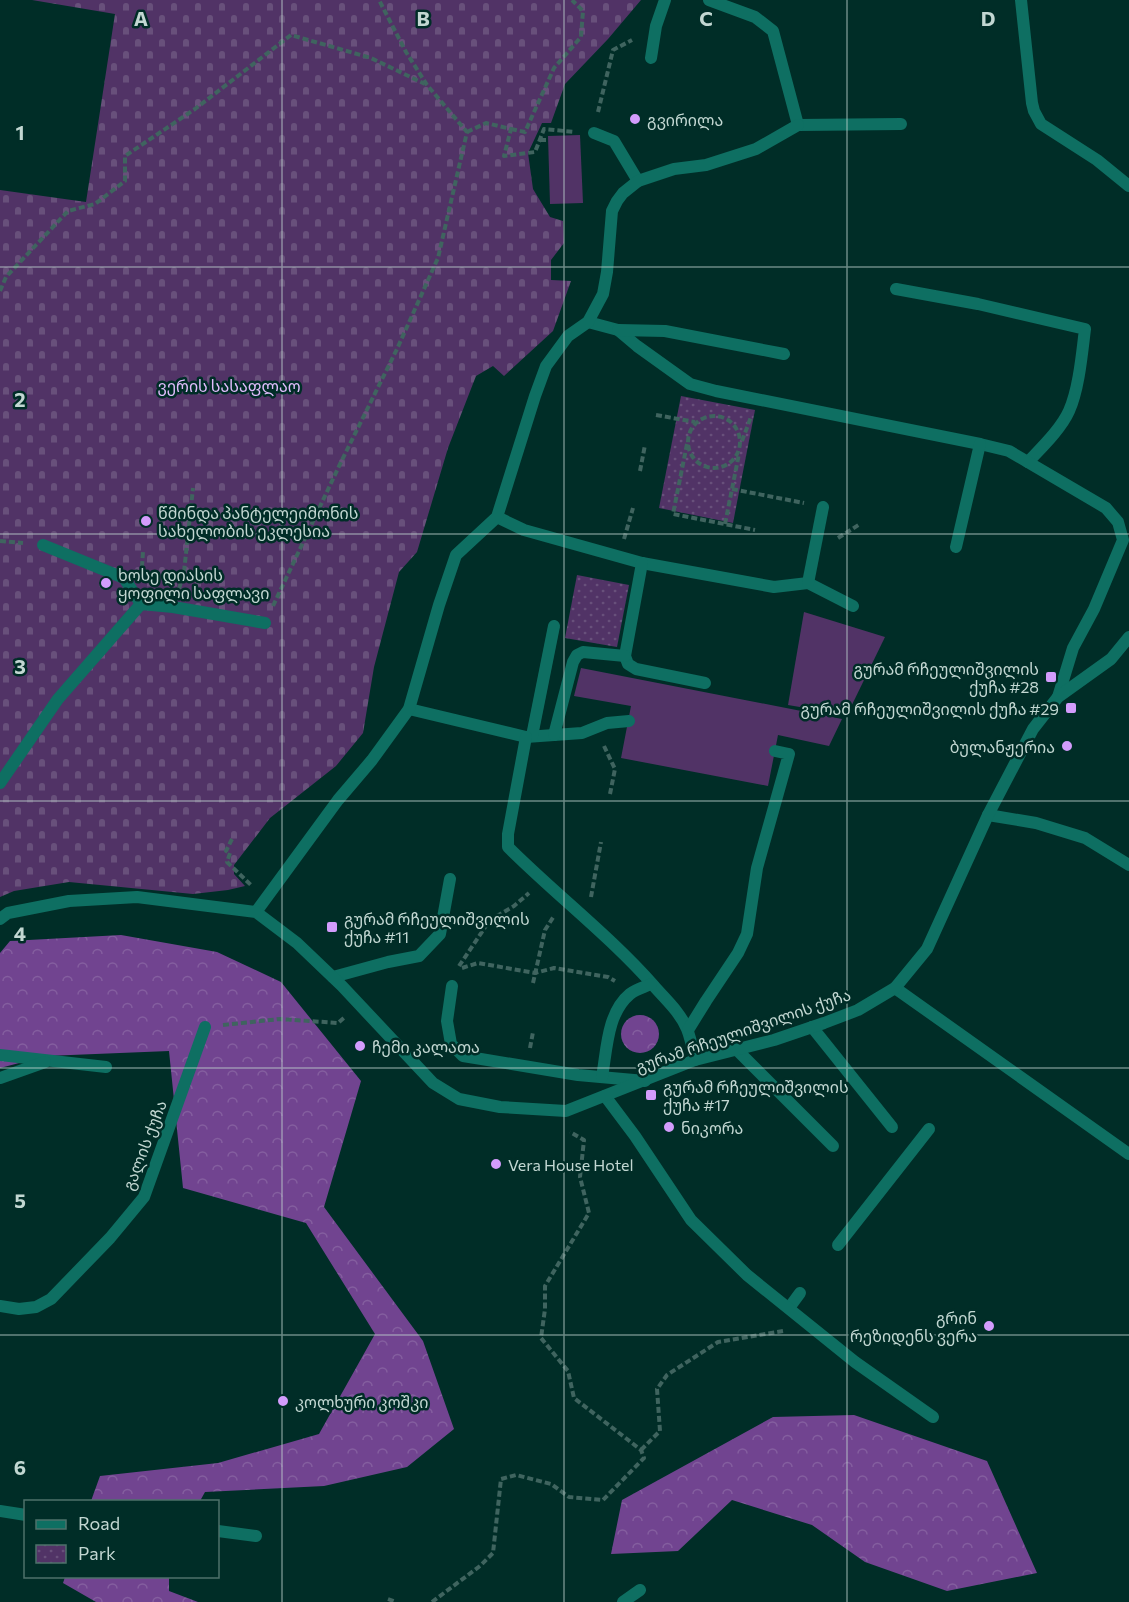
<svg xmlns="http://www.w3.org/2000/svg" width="1129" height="1602" viewBox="0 0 1129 1602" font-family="Commissioner,'Noto Sans Georgian',sans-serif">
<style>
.forest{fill:url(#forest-crowns)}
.cemetery{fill:url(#cemetery-stones)}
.park{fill:url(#park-dots)}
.pitch{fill:#513366}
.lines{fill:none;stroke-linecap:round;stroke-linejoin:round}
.path{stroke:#3f645f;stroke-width:4;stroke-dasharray:6 3;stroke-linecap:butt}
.service{stroke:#0e6f62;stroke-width:12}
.minor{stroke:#0e6f62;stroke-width:12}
.tertiary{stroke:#0e6f62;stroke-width:12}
.grid{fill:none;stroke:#c2d7d2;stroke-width:1.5;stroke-opacity:0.55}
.poi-dot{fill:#d39cfc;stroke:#002d27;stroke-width:2}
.labels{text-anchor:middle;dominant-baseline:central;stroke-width:5;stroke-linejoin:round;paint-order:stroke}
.poi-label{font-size:16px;fill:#c2d7d2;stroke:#002d27;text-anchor:start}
.park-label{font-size:16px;fill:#e0bcfc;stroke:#002d27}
.street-label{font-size:16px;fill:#c2d7d2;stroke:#002d27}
.grid-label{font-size:20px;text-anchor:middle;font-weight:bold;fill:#c2d7d2;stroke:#002d27;stroke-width:5;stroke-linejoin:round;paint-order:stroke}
</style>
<defs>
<pattern id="forest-crowns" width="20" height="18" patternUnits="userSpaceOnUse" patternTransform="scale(1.5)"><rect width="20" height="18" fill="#714490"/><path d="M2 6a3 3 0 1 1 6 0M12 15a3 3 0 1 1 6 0" fill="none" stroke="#845e9f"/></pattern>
<pattern id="cemetery-stones" width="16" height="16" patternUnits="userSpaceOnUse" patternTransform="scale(1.5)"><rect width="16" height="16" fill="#513366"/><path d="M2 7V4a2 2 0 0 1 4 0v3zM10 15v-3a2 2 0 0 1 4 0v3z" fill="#68507b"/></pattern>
<pattern id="park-dots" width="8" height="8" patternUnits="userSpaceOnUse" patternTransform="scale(1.5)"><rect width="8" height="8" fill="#513366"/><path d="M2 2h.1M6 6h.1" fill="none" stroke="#68507b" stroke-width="1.8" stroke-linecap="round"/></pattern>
</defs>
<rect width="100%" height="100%" fill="#002d27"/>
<g class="forest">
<polygon points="121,935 217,952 281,982 361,1081 324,1207 423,1341 454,1429 407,1467 324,1486 205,1492 200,1501 91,1501 100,1476 218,1463 319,1434 375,1334 306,1223 183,1188 169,1051 46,1056 0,1068 0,953 10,941"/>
<circle cx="640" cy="1034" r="19"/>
<polygon points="854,1415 987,1461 1037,1573 947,1591 865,1562 812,1525 732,1500 678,1551 611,1554 622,1500 773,1417"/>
<polygon points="65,1577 169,1577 169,1591 198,1602 96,1602 63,1583"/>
</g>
<polygon class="cemetery" points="32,0 641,0 608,39 565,84 551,123 542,123 528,153 533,189 550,217 563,221 564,243 551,260 551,280 571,281 553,331 504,376 493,366 476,376 448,448 417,552 399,572 374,667 363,733 336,766 270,818 234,865 234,874 245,886 228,890 193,894 69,882 14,891 0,897 0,190 86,202 115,14"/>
<g class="park">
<polygon points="681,396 755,410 733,523 659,508"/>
<polygon points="577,575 629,585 617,647 565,638"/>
</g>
<g class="pitch">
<polygon points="580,135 583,203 550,204 548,136"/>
<polygon points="804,612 885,637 847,715 788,705"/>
<polygon points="581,668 842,719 829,746 778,735 768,786 621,758 631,706 574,696"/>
</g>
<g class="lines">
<g class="path">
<polyline points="598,112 613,50 632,40"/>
<polyline points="511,129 525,132 554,68 581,37 583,11 572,0"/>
<polyline points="467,132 486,123 511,129 504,156 535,152 544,129 575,132"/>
<polyline points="540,140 548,140"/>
<polyline points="0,291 6,277 68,211 95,204 125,181 125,156 195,109 291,35 371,58 425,84"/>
<polyline points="656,415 695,422"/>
<circle cx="714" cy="442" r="26"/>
<polyline points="742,441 751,417"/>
<polyline points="687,444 673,514 755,530"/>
<polyline points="640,471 645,445"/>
<polyline points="732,489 804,503"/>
<polyline points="725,524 739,454"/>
<polyline points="838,538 860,524"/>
<polyline points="624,539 633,508"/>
<polyline points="0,541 23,543"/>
<polyline points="142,567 143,551"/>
<polyline points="179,589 184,572 193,488"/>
<polyline points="273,606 341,462 397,349 438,258 467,132 427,85 406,52 379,0"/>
<polyline points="604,746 615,769 610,794"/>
<polyline points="232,839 226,851 230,853 227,862 252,886"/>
<polyline points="591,897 601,842"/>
<polyline points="459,966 490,920 514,906 529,893"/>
<polyline points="462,968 478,963 535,973 554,968 608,977 615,981"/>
<polyline points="533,983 545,930 554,916"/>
<polyline points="223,1025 280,1019 338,1023 345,1017"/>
<polyline points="530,1048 533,1032"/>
<polyline points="641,1450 660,1431 657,1389 667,1375 718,1342 783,1331"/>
<polyline points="388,1599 396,1602"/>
<polyline points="432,1602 480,1566 493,1553 501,1479 516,1475 551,1484 569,1497 603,1500 644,1458 641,1450 574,1398 568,1371 541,1338 545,1309 545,1286 589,1213 580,1177 584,1140 570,1132"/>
</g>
<g class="service">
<polyline points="709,0 755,17 773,31 798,125 901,124"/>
<polyline points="1021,0 1032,103 1034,111 1041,124 1097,160 1129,186"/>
<polyline points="651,58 656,26 665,0"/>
<polyline points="594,133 614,141 638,181"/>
<path d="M896 289 978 304 1085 329C1082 353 1079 389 1069 411 1061 429 1041 448 1028 462"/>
<polyline points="588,322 618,330 637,346 690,384 716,391 980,444 1009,451 1106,508 1118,522 1123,540 1094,609 1073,648 1058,697"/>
<polyline points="618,330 665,331 784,354"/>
<polyline points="497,517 524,530 642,563 774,587 808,583 853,606"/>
<polyline points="43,545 124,578 141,604"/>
<polyline points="956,547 980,444"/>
<polyline points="642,563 625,656 628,664 636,669 705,683"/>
<polyline points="808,583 823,507"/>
<polyline points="409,709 526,737 582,733 607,723 629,721"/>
<polyline points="554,735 573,662 577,655 583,652 625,656"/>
<polyline points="532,736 554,626"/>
<path d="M526 737 508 834V847C555 894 610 936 654 986 666 1000 680 1012 687 1029 691 1039 693 1050 695 1060"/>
<polyline points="0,783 58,699 141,604 173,607 265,623"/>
<polyline points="988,815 1036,823 1085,838 1129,865"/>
<polyline points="333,977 388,962 419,956 440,934 450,879"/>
<polyline points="452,986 447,1021 451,1044 463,1056 578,1075 645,1081"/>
<polyline points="895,988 1129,1154"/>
<polyline points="812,1027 892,1127"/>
<polyline points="688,1030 706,1001 738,953 747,934 757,868 789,754 775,751"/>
<polyline points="736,1049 833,1146"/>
<polyline points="0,1055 106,1067"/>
<path d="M602 1077C607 1049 607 1013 630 994 636 989 645 987 651 984"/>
<polyline points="0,1078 45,1062"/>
<polyline points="838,1245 929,1129"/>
<polyline points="789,1308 800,1293"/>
<polyline points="623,1602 640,1590"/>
</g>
<g class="minor">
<polyline points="256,912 338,800 372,760 409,709 439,605 456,555 497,517 535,396 546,366 568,336 588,322 603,294 607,272 612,211 617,201 623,193 638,181 674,169 706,165 756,149 798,125"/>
<polyline points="605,1096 635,1136 691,1220 747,1275 855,1362 933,1417"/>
<polyline points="0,1306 19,1309 36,1307 51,1299 110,1238 144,1197 205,1027"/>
<polyline points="0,1511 26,1515"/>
<polyline points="218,1531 256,1536"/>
</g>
<polyline class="tertiary" points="0,919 8,913 69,901 137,897 256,912 297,943 342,986 433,1083 459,1099 500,1107 566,1111 695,1060 774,1040 824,1023 858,1010 895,988 927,949 988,815 1033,729 1058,697 1111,659 1129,637"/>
</g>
<path class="grid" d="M282 0V1602M564 0V1602M847 0V1602M0 267H1129M0 534H1129M0 801H1129M0 1068H1129M0 1335H1129"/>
<g class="poi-dot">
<circle cx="635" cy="119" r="6"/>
<circle cx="146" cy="521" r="6"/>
<circle cx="106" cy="583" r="6"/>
<rect x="1045" y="671" width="12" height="12" rx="3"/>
<rect x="1065" y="702" width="12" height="12" rx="3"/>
<circle cx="1067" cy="746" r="6"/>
<rect x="326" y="921" width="12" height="12" rx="3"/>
<circle cx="360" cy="1046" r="6"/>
<rect x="645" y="1089" width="12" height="12" rx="3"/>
<circle cx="669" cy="1127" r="6"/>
<circle cx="496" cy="1164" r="6"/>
<circle cx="989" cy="1326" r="6"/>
<circle cx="283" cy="1401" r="6"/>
</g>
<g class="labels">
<g class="poi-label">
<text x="647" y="119">გვირილა</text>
<text x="158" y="512">წმინდა პანტელეიმონის<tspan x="158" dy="18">სახელობის ეკლესია</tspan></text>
<text x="118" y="574">ხოსე დიასის<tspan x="118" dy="18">ყოფილი საფლავი</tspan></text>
<text x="1039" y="668" text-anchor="end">გურამ რჩეულიშვილის<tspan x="1039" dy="18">ქუჩა #28</tspan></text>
<text x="1059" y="708" text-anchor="end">გურამ რჩეულიშვილის ქუჩა #29</text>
<text x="1055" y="746" text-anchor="end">ბულანჟერია</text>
<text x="344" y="918">გურამ რჩეულიშვილის<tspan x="344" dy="18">ქუჩა #11</tspan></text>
<text x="372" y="1046">ჩემი კალათა</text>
<text x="663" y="1086">გურამ რჩეულიშვილის<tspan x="663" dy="18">ქუჩა #17</tspan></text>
<text x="681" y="1127">ნიკორა</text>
<text x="508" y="1164">Vera House Hotel</text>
<text x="977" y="1317" text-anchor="end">გრინ<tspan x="977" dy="18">რეზიდენს ვერა</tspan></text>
<text x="295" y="1401">კოლხური კოშკი</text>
</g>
<g class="park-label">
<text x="229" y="385">ვერის სასაფლაო</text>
</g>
<g class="street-label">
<text transform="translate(743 1030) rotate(-19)">გურამ რჩეულიშვილის ქუჩა</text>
<text transform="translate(144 1145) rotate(-69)">გალის ქუჩა</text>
</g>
</g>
<g class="grid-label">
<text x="141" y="26">A</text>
<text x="423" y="26">B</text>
<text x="706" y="26">C</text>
<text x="988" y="26">D</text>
<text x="20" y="140">1</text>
<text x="20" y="407">2</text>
<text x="20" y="674">3</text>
<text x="20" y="941">4</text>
<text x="20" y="1208">5</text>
<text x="20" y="1475">6</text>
</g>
<rect x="24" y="1500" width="195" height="78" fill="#002d27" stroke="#4e716b" stroke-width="1.5"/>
<rect x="36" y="1520" width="30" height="9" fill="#0e6f62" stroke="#4e716b" stroke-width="1.5"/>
<text x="78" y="1530" font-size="18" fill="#c2d7d2">Road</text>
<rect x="36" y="1545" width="30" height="18" fill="url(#park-dots)" stroke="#4e716b" stroke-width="1.5"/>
<text x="78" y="1560" font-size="18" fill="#c2d7d2">Park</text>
</svg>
